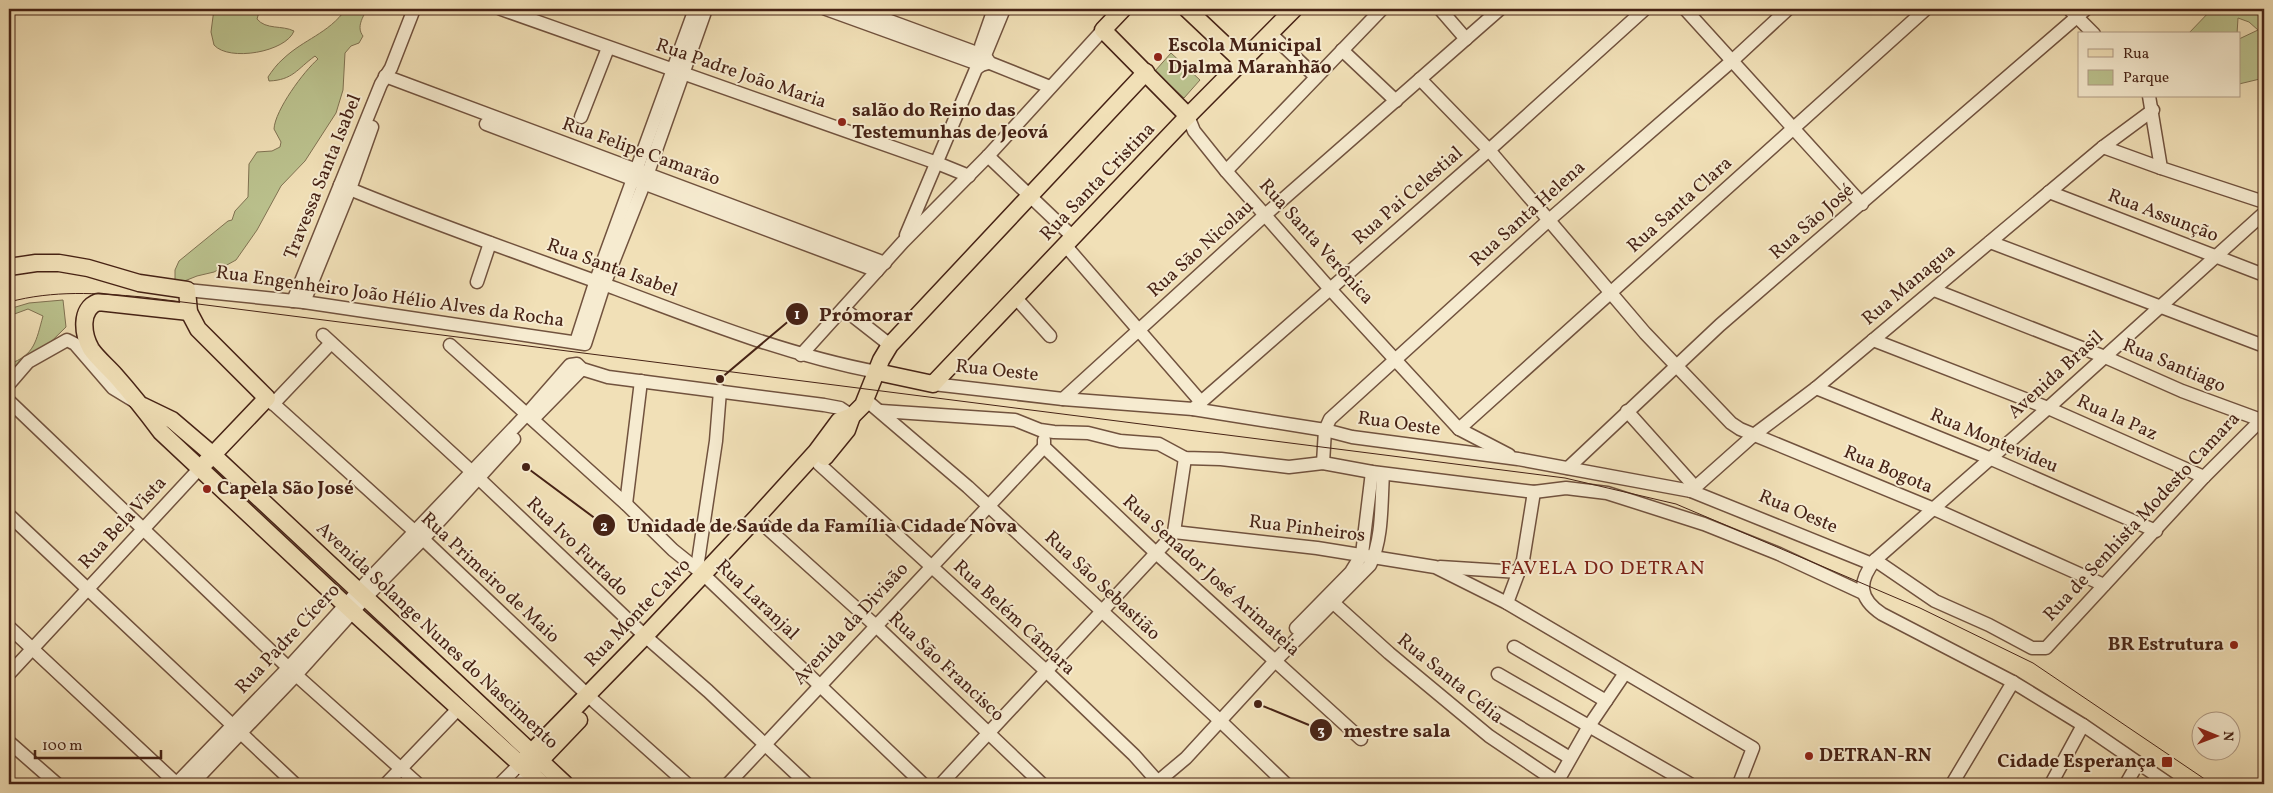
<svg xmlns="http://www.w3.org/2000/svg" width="2273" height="793" viewBox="0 0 2273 793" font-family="Vollkorn,serif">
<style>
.green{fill:#bbc28e;stroke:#807252}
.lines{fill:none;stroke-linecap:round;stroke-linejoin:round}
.minor-casing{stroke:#71523e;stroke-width:15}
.major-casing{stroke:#462215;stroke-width:19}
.minor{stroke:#f6ebd0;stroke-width:12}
.major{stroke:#f1e0b7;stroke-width:16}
.tram{stroke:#462215;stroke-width:1}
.poi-dot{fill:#8f2418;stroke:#f6ebd0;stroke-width:2}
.labels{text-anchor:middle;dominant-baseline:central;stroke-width:4;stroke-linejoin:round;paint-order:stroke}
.poi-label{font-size:19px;font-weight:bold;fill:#462215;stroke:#f6ebd0;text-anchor:start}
.street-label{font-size:19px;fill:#462215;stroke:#f6ebd0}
.neighbourhood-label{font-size:20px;letter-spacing:1px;fill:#7a1f14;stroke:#f6ebd0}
.leader{fill:none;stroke:#462215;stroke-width:2}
.callout-dot{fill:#462215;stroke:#f6ebd0;stroke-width:2}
.mark-label{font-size:15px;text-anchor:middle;font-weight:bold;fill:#fff}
.callout-label{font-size:20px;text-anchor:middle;font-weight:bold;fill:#462215;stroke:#f6ebd0;stroke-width:4;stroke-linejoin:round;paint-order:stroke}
</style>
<rect width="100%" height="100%" fill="#f1e0b7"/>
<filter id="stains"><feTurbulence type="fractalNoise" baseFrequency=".004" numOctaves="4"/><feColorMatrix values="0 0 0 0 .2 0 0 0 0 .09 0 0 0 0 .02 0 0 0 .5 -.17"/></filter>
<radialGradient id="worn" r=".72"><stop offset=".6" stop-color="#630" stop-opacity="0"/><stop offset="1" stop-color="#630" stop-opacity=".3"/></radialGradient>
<g class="green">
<path d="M214 9H260L257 19C266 30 282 25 294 31 286 52 229 62 214 45L211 32Z"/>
<path d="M346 9H367C363 17 356 27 363 36L359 43 351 46 345 53 343 90 336 113 305 161 281 186 257 230 236 260 214 272 197 276 182 282 175 280V270L179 261 228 221 232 220 235 211 248 197 249 164 257 152 272 151 280 147 281 142 274 129C275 110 304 71 318 59L315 56C297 69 293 80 269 81L268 77C272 71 277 64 283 59 304 39 328 34 346 9Z"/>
<polygon points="2212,9 2264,9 2264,78 2239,84 2239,39 2258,30 2249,22 2238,18 2237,34 2188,34"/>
<polygon points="1171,53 1200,80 1184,98 1155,71"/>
<path d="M63 300 66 327 9 383V364C35 355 36 341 43 316L28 309 9 316V309L29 303Z"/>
</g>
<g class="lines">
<defs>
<g id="minor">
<polyline points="501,9 937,163 969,176"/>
<polyline points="826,9 981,65 988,63"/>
<polyline points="857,9 985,56 990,63 1050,87"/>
<polyline points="1440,9 1466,39"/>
<polyline points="1685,9 1862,204"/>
<polyline points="2069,9 2094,34"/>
<polyline points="1271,34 1316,77"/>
<polyline points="981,46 994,9"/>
<polyline points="1342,50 1396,101"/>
<polyline points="385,76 885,263"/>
<polyline points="1420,79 1489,150 1645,333 1731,423 1740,429 1934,509 2104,585"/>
<polyline points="2149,96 2161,168 2264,202"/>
<polyline points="1188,116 1194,131 1226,171 1330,289 1459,429 1509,455"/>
<polyline points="581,117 608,48"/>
<polyline points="486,124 877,271"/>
<polyline points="2103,147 2161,168"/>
<polyline points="988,156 1073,237"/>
<polyline points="1226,171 1382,9"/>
<path d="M340 185C431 223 524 255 617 289 702 321 787 355 877 372"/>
<polyline points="2049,192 2264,275"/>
<polyline points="906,235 976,69 981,65 1004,9"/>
<polyline points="1990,242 2264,346"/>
<polyline points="1065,245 1201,402"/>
<polyline points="477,282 490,243"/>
<polyline points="187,290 304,302 585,344 604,285 644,184 706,9"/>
<polyline points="1934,290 2105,357 2182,391 2261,420"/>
<polyline points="1015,297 1050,336"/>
<polyline points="293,301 381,84 391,68 414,9"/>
<polyline points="304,302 350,189 372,127"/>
<polyline points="844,309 890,345"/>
<polyline points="323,335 471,471 645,636 708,691 807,784"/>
<polyline points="1873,340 2048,408 2204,477"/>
<polyline points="576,342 595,283 695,9"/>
<polyline points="450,345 626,504 673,550 703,574 923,784"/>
<polyline points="801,355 903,242 988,156 1103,30"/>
<polyline points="9,384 28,362 67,340 75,344 113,388 136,402"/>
<polyline points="933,384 1063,399 1193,409 1325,430 1352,437 1518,459 1691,491 1872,564"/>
<polyline points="1816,388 1989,458 2156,531"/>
<polyline points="267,398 423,539 595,702 687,784"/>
<polyline points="1063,399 1265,215 1500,9"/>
<polyline points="866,400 968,487 1214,715 1286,784"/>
<polyline points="9,401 296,675 418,784"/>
<polyline points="273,404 331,343"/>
<polyline points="1193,409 1489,150 1645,9"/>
<polyline points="881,411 1015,420 1040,430 1054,432 1088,433 1120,441 1159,444 1185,458 1221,459 1289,467 1323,463 1372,472 1534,492 1566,488 1607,493 1704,524 1779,554 1863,593"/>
<polyline points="1627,411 1695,487"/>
<polyline points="535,417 582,369"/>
<polyline points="1459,429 1926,9"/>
<polyline points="1044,440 1044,447 1156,553 1361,739"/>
<polyline points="1323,463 1325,430 1330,419 1549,220 1733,60 1788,9"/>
<polyline points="819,464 1045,670 1134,755 1159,783"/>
<polyline points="1568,468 1720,325 2086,9"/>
<polyline points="1691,491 1755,434 1816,388 2103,147 2153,110"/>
<polyline points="626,504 641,381"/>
<polyline points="9,515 295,784"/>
<polyline points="756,518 876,626 1042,784"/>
<polyline points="1174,532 1317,548 1435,567 1507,603 1753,748 1739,784"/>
<polyline points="1875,560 1935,601 1989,625 2032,648 2046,648 2204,477 2264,417"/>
<polyline points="1440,567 1519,572"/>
<polyline points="697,568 716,441 720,391"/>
<polyline points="1328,598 1389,653 1489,736 1560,784"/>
<polyline points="1507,603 1523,560 1534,492"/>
<polyline points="9,627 177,784"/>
<polyline points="1296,628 1351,572 1362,554 1372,472"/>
<polyline points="1514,647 1606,701"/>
<polyline points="9,674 199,469"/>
<polyline points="1498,674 1690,784"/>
<polyline points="1493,711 1570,758"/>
<polyline points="9,742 57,784"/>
<polyline points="176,784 289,667 359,590 527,414 570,365 577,364 582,369 608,377 824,405 840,408 852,416"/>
<polyline points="192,784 296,675 366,597 423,539 514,439"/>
<polyline points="386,784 459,708"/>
<polyline points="500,784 520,764"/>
<polyline points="519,784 529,773"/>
<polyline points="728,784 1044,447"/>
<polyline points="941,784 1170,538 1174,532 1185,458"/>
<path d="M1155 784 1186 758 1276 660 1370 565C1383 539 1381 502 1383 474"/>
<polyline points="1556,784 1589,726 1625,673"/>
<polyline points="1952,784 2013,682"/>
<polyline points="2051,784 2083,725"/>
<polyline points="2126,784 2138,763"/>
<path d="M2169 784 2083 725 2013 682 1882 614C1858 598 1858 582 1875 560L2048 408 2264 213"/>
</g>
<g id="major">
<polyline points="1123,9 1103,30 1188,116"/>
<polyline points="1187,9 1243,62"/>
<polyline points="9,267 36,263 59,263 88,268 139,283 187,290 189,312 198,329 267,398 206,462"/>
<path d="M189 312 98 302C79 309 83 335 91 349 98 359 107 366 115 375 131 393 146 412 161 432L353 612 542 784"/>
<polyline points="877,372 933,384 1188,116 1294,9"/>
<polyline points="143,406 172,420 213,455 565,784"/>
<polyline points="825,457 847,430 852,416"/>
<polyline points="520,764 645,636 756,518 816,452 839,421 852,416 863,405 881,360 890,345 1146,72"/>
<polyline points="534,767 579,720"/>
</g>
</defs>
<use href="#minor" class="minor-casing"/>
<use href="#major" class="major-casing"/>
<use href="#minor" class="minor"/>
<use href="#major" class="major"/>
<path class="tram" d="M9 302C54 290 96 293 143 297L1565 478 1676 504 1920 608 2033 663 2212 784"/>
</g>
<g class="poi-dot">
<circle cx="1158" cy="57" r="5"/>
<circle cx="842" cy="122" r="5"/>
<circle cx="207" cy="489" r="5"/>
<circle cx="2234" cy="645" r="5"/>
<circle cx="1809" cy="756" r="5"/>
<rect x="2161" y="756" width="12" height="12" rx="2.5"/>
</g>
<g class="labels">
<g class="poi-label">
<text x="1168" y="46">Escola Municipal<tspan x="1168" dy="22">Djalma Maranhão</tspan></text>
<text x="852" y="111">salão do Reino das<tspan x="852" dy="22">Testemunhas de Jeová</tspan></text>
<text x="217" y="489">Capela São José</text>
<text x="2224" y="645" text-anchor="end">BR Estrutura</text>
<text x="1819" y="756">DETRAN-RN</text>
<text x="2156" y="762" text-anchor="end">Cidade Esperança</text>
</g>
<g class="street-label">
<text transform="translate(741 74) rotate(19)">Rua Padre João Maria</text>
<text transform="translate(641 152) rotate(20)">Rua Felipe Camarão</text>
<text transform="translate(323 177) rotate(-68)">Travessa Santa Isabel</text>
<text transform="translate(1098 182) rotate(-46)">Rua Santa Cristina</text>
<text transform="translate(1408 196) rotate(-41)">Rua Pai Celestial</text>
<text transform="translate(1680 205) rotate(-42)">Rua Santa Clara</text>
<text transform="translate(1528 214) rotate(-42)">Rua Santa Helena</text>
<text transform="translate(2163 216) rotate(21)">Rua Assunção</text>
<text transform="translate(1812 222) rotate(-41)">Rua São José</text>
<text transform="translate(1316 242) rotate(48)">Rua Santa Verônica</text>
<text transform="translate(1201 249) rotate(-42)">Rua São Nicolau</text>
<text transform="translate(612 268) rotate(20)">Rua Santa Isabel</text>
<text transform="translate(1909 285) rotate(-40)">Rua Managua</text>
<text transform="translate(390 297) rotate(8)">Rua Engenheiro João Hélio Alves da Rocha</text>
<text transform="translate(2174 366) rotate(23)">Rua Santiago</text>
<text transform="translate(997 371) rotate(6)">Rua Oeste</text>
<text transform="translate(2056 375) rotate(-42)">Avenida Brasil</text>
<text transform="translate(2117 418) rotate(24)">Rua la Paz</text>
<text transform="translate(1399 424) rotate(8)">Rua Oeste</text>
<text transform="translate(1994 441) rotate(23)">Rua Montevideu</text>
<text transform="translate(1888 470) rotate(23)">Rua Bogota</text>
<text transform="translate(1798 512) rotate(23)">Rua Oeste</text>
<text transform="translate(2142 517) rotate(-47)">Rua de Senhista Modesto Camara</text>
<text transform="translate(123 523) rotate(-47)">Rua Bela Vista</text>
<text transform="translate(1307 529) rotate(7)">Rua Pinheiros</text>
<text transform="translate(577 547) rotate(44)">Rua Ivo Furtado</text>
<text transform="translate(1211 576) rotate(42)">Rua Senador José Arimateia</text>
<text transform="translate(490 578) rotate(43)">Rua Primeiro de Maio</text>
<text transform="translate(1102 586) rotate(43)">Rua São Sebastião</text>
<text transform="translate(757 600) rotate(44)">Rua Laranjal</text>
<text transform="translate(638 613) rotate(-46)">Rua Monte Calvo</text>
<text transform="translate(1014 618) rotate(43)">Rua Belém Câmara</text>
<text transform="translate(851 624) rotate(-47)">Avenida da Divisão</text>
<text transform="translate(437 636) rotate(43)">Avenida Solange Nunes do Nascimento</text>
<text transform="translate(288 639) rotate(-47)">Rua Padre Cícero</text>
<text transform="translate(946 667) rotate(43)">Rua São Francisco</text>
<text transform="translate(1450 679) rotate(39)">Rua Santa Célia</text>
</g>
<g class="neighbourhood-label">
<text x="1603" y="569">FAVELA DO DETRAN</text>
</g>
</g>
<path class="leader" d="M720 379L797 314M526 467L604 525M1258 704L1321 730"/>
<g class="callout-dot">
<circle cx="720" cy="379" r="5"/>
<circle cx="526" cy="467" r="5"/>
<circle cx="1258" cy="704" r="5"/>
<circle cx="797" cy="314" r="12"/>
<circle cx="604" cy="525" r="12"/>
<circle cx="1321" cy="730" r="12"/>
</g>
<g class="mark-label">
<text x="797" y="319">1</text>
<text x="604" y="531">2</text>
<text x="1321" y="735">3</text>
</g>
<g class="callout-label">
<text x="866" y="321">Prómorar</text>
<text x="822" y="532">Unidade de Saúde da Família Cidade Nova</text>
<text x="1397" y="737">mestre sala</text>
</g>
<rect width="2273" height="793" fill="none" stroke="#f1e0b7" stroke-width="30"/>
<rect x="10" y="10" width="2253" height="773" fill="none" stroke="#462215" stroke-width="2.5"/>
<rect x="15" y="15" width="2243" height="763" fill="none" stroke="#462215"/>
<rect x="2078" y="32" width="162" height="65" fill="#f6ebd0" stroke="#b09b85"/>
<rect x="2088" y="49" width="25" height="8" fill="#f1e0b7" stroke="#b09b85"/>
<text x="2123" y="58" font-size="15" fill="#462215">Rua</text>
<rect x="2088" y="70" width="25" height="15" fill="#bbc28e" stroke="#b09b85"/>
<text x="2123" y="82" font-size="15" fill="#462215">Parque</text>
<g transform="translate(2216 736) rotate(91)"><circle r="24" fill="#f6ebd0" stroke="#b09b85"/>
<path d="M0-4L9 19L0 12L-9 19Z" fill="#8f2418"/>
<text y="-8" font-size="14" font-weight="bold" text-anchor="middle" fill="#462215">N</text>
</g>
<path d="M35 750v8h126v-8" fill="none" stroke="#462215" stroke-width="2.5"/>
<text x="42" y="750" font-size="15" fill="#462215" stroke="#f6ebd0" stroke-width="4" paint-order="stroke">100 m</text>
<rect width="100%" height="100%" filter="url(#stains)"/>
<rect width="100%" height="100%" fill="url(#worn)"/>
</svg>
